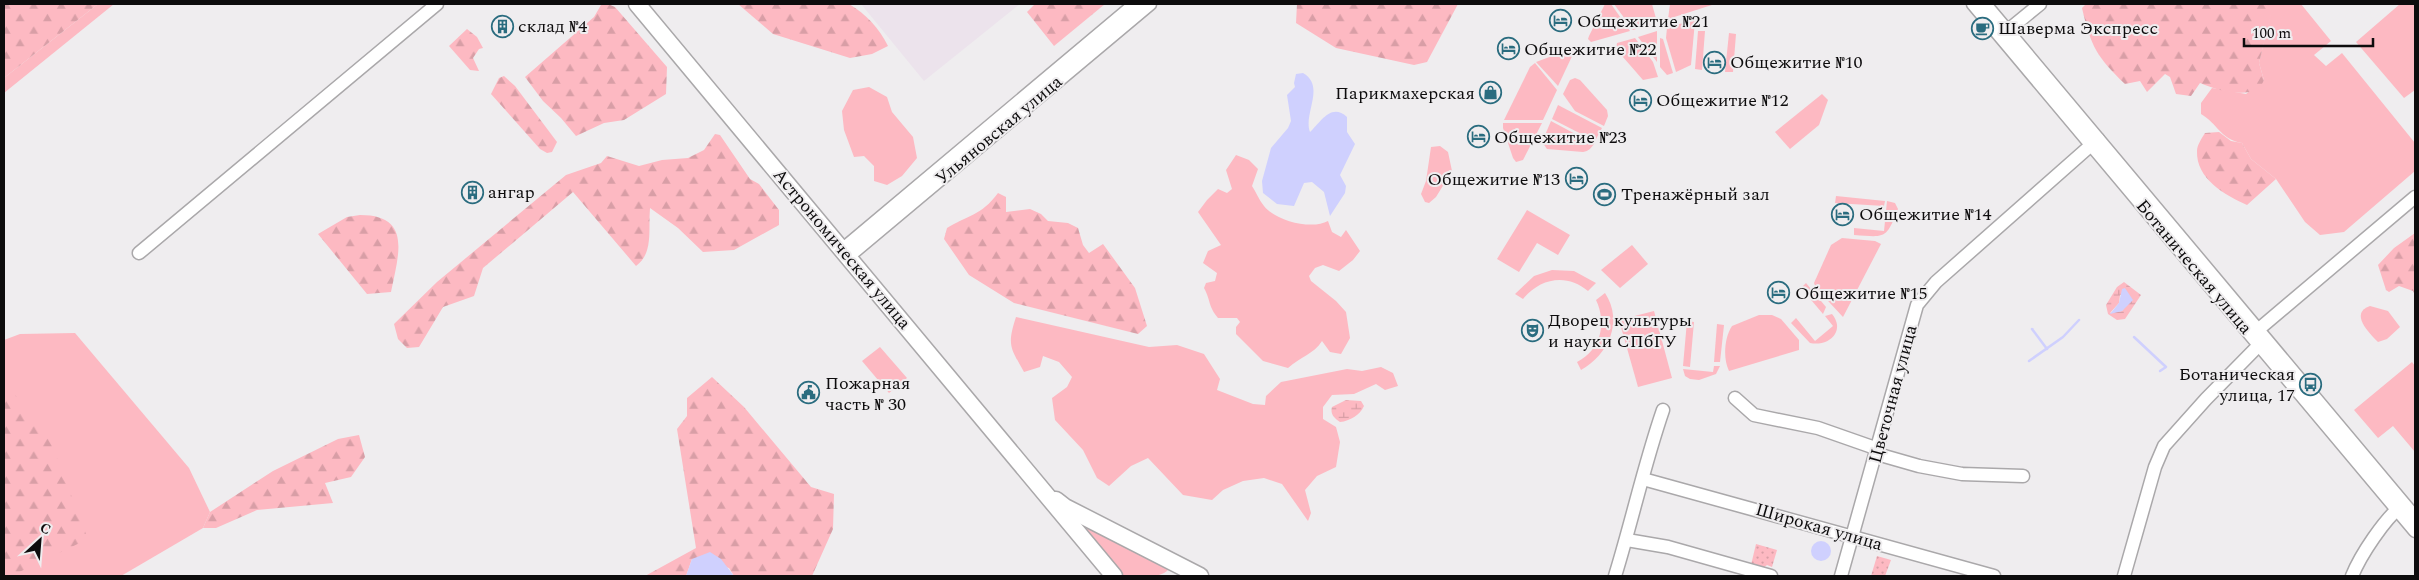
<svg xmlns="http://www.w3.org/2000/svg" width="2419" height="580" viewBox="0 0 2419 580" font-family="Spectral,serif">
<style>
.built{fill:#ece3ec}
.green{fill:#fdb9c2}
.forest{fill:url(#forest-firs)}
.wetland{fill:url(#wetland-marsh);fill-rule:evenodd}
.garden{fill:url(#garden-dots)}
.water{fill:#cfd0fe}
.lines{fill:none;stroke-linecap:round;stroke-linejoin:round}
.stream{stroke:#cfd0fe;stroke-width:2.5}
.minor-casing{stroke:#aaa8aa;stroke-width:15}
.major-casing{stroke:#aaa8aa;stroke-width:19}
.minor{stroke:#fff;stroke-width:12}
.major{stroke:#fff;stroke-width:16}
.labels{text-anchor:middle;dominant-baseline:central;stroke-width:4;stroke-linejoin:round;paint-order:stroke}
.poi-label{font-size:18px;fill:#0d0c0d;stroke:#efedef;text-anchor:start}
.street-label{font-size:18px;fill:#0d0c0d;stroke:#efedef}
</style>
<defs>
<pattern id="forest-firs" width="22" height="20" patternUnits="userSpaceOnUse" patternTransform="scale(1.25)"><rect width="22" height="20" fill="#fdb9c2"/><path d="M5 1l3.5 6h-7zM16 11l3.5 6h-7z" fill="#d89ea6"/></pattern>
<pattern id="wetland-marsh" width="20" height="14" patternUnits="userSpaceOnUse" patternTransform="scale(1.25)"><rect width="20" height="14" fill="#fdb9c2"/><path d="M1 5h8M5 5V1M11 12h8M15 12V8" fill="none" stroke="#d89ea6"/></pattern>
<pattern id="garden-dots" width="8" height="8" patternUnits="userSpaceOnUse" patternTransform="scale(1.25)"><rect width="8" height="8" fill="#fdb9c2"/><path d="M2 2h.1M6 6h.1" fill="none" stroke="#d89ea6" stroke-width="1.8" stroke-linecap="round"/></pattern>
</defs>
<rect width="100%" height="100%" fill="#efedef"/>
<polygon class="built" points="861,4 1020,4 924,81"/>
<g class="green">
<polygon points="98,4 114,4 4,93 4,78"/>
<polygon points="1605,4 1611,4 1630,31 1591,42 1588,39 1589,36"/>
<polygon points="1614,4 1652,4 1657,22 1633,30"/>
<polygon points="1670,4 1715,4 1668,19"/>
<path d="M2265 4H2301L2331 41 2314 55 2326 66 2342 53 2415 143V171L2344 232 2320 235 2305 222 2276 179 2251 159 2242 143C2220 139 2218 124 2201 114V103L2212 88 2246 94 2264 80 2259 63 2271 12Z"/>
<polygon points="2400,4 2415,4 2415,90 2404,98 2356,42"/>
<polygon points="1692,20 1695,21 1691,65 1676,72 1666,38 1667,28"/>
<polygon points="1657,31 1657,62 1638,37"/>
<polygon points="1698,31 1705,31 1702,70 1695,69"/>
<polygon points="1729,33 1736,34 1733,72 1725,72"/>
<polygon points="1635,38 1653,62 1658,77 1643,80 1616,49 1617,43"/>
<polygon points="1660,38 1663,39 1673,73 1667,75 1660,67"/>
<polygon points="1571,49 1574,52 1558,86 1536,62"/>
<polygon points="1535,63 1557,90 1543,120 1504,120 1530,67"/>
<polygon points="1575,78 1580,80 1607,110 1608,116 1604,126 1575,111 1563,94 1570,80"/>
<polygon points="869,87 887,97 892,112 913,137 917,158 902,176 887,185 874,181 874,166 864,156 854,157 844,130 842,111 853,90"/>
<polygon points="1822,94 1828,100 1819,125 1790,149 1775,132"/>
<polygon points="1558,105 1602,128 1595,141 1552,119"/>
<path d="M1551 121 1594 144C1591 148 1589 151 1583 152L1547 149 1542 142Z"/>
<polygon points="1503,123 1542,123 1523,160 1516,162 1513,158 1503,128"/>
<polygon points="1440,146 1448,152 1452,171 1436,197 1429,203 1425,202 1421,194 1426,181 1431,147"/>
<path d="M1236 155 1249 160 1258 169 1252 186C1256 192 1259 200 1264 206 1276 221 1312 230 1328 221L1332 232 1341 237 1346 230 1360 251 1353 260 1339 271 1323 265 1315 268 1309 276 1311 281 1336 301 1346 312 1350 338 1341 354 1330 352 1322 341C1314 354 1300 357 1288 368L1263 361 1236 334V327L1240 322 1237 318H1218C1208 306 1211 301 1204 288L1206 283 1215 281 1217 273 1203 263 1208 251 1221 245 1198 212 1207 200 1218 189 1227 193 1232 189 1226 170Z"/>
<polygon points="1836,196 1885,201 1884,206 1835,203"/>
<path d="M1887 201 1895 203 1898 209C1886 240 1885 237 1854 235V228L1884 231Z"/>
<polygon points="1527,210 1570,235 1558,255 1537,243 1519,272 1497,259"/>
<polygon points="1842,238 1875,241 1881,244 1843,317 1816,288 1814,283 1831,245"/>
<polygon points="1632,245 1648,264 1620,288 1601,270"/>
<path d="M1552 270 1574 271 1596 283 1588 291C1567 273 1540 278 1523 299L1515 294 1534 276Z"/>
<polygon points="1806,283 1826,307 1823,314 1801,288"/>
<path d="M1605 293C1624 322 1608 355 1581 370L1577 362C1601 350 1607 323 1596 300Z"/>
<path d="M2370 306 2388 311 2400 327 2387 339 2378 342C2369 333 2349 313 2370 306Z"/>
<polygon points="1654,311 1672,378 1638,387 1619,320"/>
<path d="M1832 314C1846 331 1829 347 1810 343L1791 323 1796 318 1815 341 1833 326 1825 316Z"/>
<path d="M1772 315 1781 319 1799 340V350L1729 371C1723 359 1724 338 1732 326L1759 315Z"/>
<path d="M1016 317 1149 347 1177 345 1204 354 1220 379 1217 390 1253 404 1265 405 1266 396 1281 382 1347 369 1362 371 1381 367 1393 373 1398 386 1385 390 1376 384 1354 394 1332 395 1323 407V419L1336 427 1340 442 1336 467 1317 476 1305 490 1311 513 1308 521 1282 484 1264 478 1243 481 1223 490 1212 500 1183 495 1148 458 1131 466 1109 486 1097 478 1083 450 1055 420 1052 398 1067 387 1072 377 1059 362 1043 356 1040 367 1024 372C1010 347 1007 345 1016 317Z"/>
<polygon points="1687,321 1694,322 1690,367 1683,366"/>
<polygon points="1717,324 1724,325 1720,362 1714,362"/>
<polygon points="75,333 189,468 210,512 203,528 121,576 4,576 4,340 20,334"/>
<polygon points="880,347 907,378 889,393 862,361"/>
<polygon points="2412,362 2415,366 2415,452 2393,426 2378,438 2354,410"/>
<polygon points="1714,366 1720,366 1716,374 1699,380 1690,379 1685,376 1683,369 1713,372"/>
<path d="M1087 525 1169 569C1159 580 1138 576 1124 576L1084 528Z"/>
</g>
<g class="forest">
<polygon points="4,4 98,4 4,78"/>
<polygon points="608,4 615,7 667,67 666,94 624,120 604,123 576,136 561,118 543,101 525,77 594,17 601,5"/>
<path d="M738 4H849C866 14 879 28 888 46L872 54 850 58 773 34Z"/>
<polygon points="1035,4 1105,4 1054,46 1027,12"/>
<polygon points="1297,4 1458,4 1427,62 1414,65 1336,48 1296,23"/>
<path d="M2086 4H2265L2272 11 2259 63 2264 80 2259 90C2239 96 2219 91 2200 83L2191 96 2176 94 2170 77 2165 74 2147 92 2140 81 2125 84C2097 57 2091 47 2082 8Z"/>
<polygon points="467,29 477,37 483,48 479,49 473,58 479,71 470,70 449,46"/>
<polygon points="504,76 515,86 557,142 552,152 547,153 540,149 491,94 499,78"/>
<path d="M2219 132 2231 141 2242 143 2251 159 2276 179 2247 205C2225 195 2196 179 2197 151 2197 145 2202 138 2205 133Z"/>
<path d="M715 134 720 135 750 179 759 184 779 210V225L734 250 703 252 678 228 650 208C648 229 654 253 636 266L573 192 483 268 474 296 443 307 419 347 407 348 398 339 394 324 437 282 566 175 601 163 607 156 639 166 662 160 688 158 704 150Z"/>
<path d="M998 193 1006 197V212L1030 209 1041 214 1048 221 1068 223 1078 228 1083 245 1089 253 1103 244 1135 288 1147 326 1138 334 1014 303 969 275 944 239 947 228C968 215 981 216 998 193Z"/>
<path d="M360 215C413 215 398 256 391 292L367 294 318 234 347 217Z"/>
<polygon points="2415,233 2415,295 2413,291 2399,286 2389,292 2386,290 2378,265 2394,248"/>
<polygon points="712,377 744,407 811,487 834,494 833,529 812,576 734,576 729,568 692,559 686,576 645,576 696,548 677,429 687,416 687,398"/>
<polygon points="4,390 13,392 50,440 88,539 11,576 4,576"/>
<polygon points="359,435 365,457 351,477 325,483 333,503 257,510 216,528 203,528 210,512 273,471 338,439"/>
</g>
<g class="wetland">
<path d="M2124 282 2141 295 2125 319 2117 320 2108 314 2106 305 2117 287ZM2126 293 2131 298 2122 311 2110 313 2119 303 2120 295Z"/>
<path d="M1346 400 1361 401 1364 406C1360 415 1350 421 1340 422 1334 418 1330 414 1332 407Z"/>
</g>
<g class="garden">
<polygon points="1756,544 1777,550 1772,567 1767,565 1763,568 1751,565"/>
<polygon points="1877,556 1891,560 1885,576 1871,576"/>
</g>
<g class="water">
<path d="M1303 73C1326 86 1303 114 1310 132 1320 123 1331 102 1347 117V132L1355 144 1340 175 1346 186 1345 193 1330 216 1324 192 1312 182 1304 183 1294 206 1277 204 1263 193 1262 181 1271 148 1288 128 1291 121 1287 95 1295 87 1294 83 1296 74Z"/>
<polygon points="2125,288 2133,300 2122,311 2110,314 2119,303 2122,289"/>
<circle cx="1821" cy="551" r="10"/>
<polygon points="710,552 721,559 734,576 686,576 692,559"/>
</g>
<g class="lines">
<g class="stream">
<polyline points="2032,329 2047,349"/>
<polyline points="2134,337 2166,367 2160,371"/>
<polyline points="2029,361 2063,337 2079,320"/>
</g>
<defs>
<g id="minor">
<polyline points="1973,4 2415,531"/>
<polyline points="1985,4 2415,517"/>
<polyline points="2001,36 2040,4"/>
<polyline points="843,249 1135,4"/>
<polyline points="139,253 437,4"/>
<polyline points="849,256 1150,4"/>
<polyline points="2253,334 2415,197"/>
<polyline points="1735,398 1754,415 1818,428 1878,449"/>
<polyline points="1877,454 1919,466 1962,474 2023,476"/>
<polyline points="1643,479 1994,576"/>
<polyline points="1627,540 1668,547 1771,576"/>
<path d="M1615 576C1632 521 1644 465 1663 410"/>
<polyline points="1841,576 1917,305 1936,282 2098,139"/>
<polyline points="2124,576 2155,467 2164,446 2206,399 2264,340"/>
<path d="M2352 576C2361 554 2384 520 2402 505"/>
</g>
<g id="major">
<polyline points="637,4 1114,576"/>
<polyline points="1056,500 1065,507 1200,576"/>
</g>
</defs>
<use href="#minor" class="minor-casing"/>
<use href="#major" class="major-casing"/>
<use href="#minor" class="minor"/>
<use href="#major" class="major"/>
</g>
<defs>
<symbol id="hotel-ring" viewBox="-11 -11 22 22"><circle r="9.5" fill="#efedef" stroke="#2a6c7f" stroke-width="1.5"/><path d="M-6-4.5h1.5V1H6V5H4.5V3h-9V5H-6ZM-4 0a1.8 1.8 0 1 1 3.6 0ZM.5 0V-2.5h3Q6-2.5 6 0Z" fill="#2a6c7f"/></symbol>
<symbol id="building-ring" viewBox="-11 -11 22 22"><circle r="9.5" fill="#efedef" stroke="#2a6c7f" stroke-width="1.5"/><path d="M-4-6H4V6H1V3H-1V6H-4ZM-2.5-4.3h1.7v1.8h-1.7ZM.8-4.3h1.7v1.8H.8ZM-2.5-1h1.7V.8h-1.7ZM.8-1h1.7V.8H.8Z" fill="#2a6c7f"/></symbol>
<symbol id="cafe-ring" viewBox="-11 -11 22 22"><circle r="9.5" fill="#efedef" stroke="#2a6c7f" stroke-width="1.5"/><path d="M-5.5-4.5H6V0H3Q3 3.5 0 3.5H-2.5Q-5.5 3.5-5.5 0ZM3-3.2v2h1.7v-2ZM-6 4.5H4V6H-6Z" fill="#2a6c7f"/></symbol>
<symbol id="shop-ring" viewBox="-11 -11 22 22"><circle r="9.5" fill="#efedef" stroke="#2a6c7f" stroke-width="1.5"/><path d="M-5-2.5h2.3a2.7 3.5 0 0 1 5.4 0H5L5.5 6h-11ZM-1.5-2.5h3a1.5 2.3 0 0 0-3 0Z" fill="#2a6c7f"/></symbol>
<symbol id="stadium-ring" viewBox="-11 -11 22 22"><circle r="9.5" fill="#efedef" stroke="#2a6c7f" stroke-width="1.5"/><path d="M0-5a6.5 5 0 1 0 0 10a6.5 5 0 1 0 0-10ZM-3.5-1.8h7v3.6h-7Z" fill="#2a6c7f"/></symbol>
<symbol id="theatre-ring" viewBox="-11 -11 22 22"><circle r="9.5" fill="#efedef" stroke="#2a6c7f" stroke-width="1.5"/><path d="M-5-5.5Q0-4 5-5.5V0Q5 5 0 6Q-5 5-5 0ZM-3.3-2.5H-1v1.5H-3.3ZM1-2.5H3.3v1.5H1ZM-2.8 1Q0 5.5 2.8 1Z" fill="#2a6c7f"/></symbol>
<symbol id="bus-ring" viewBox="-11 -11 22 22"><circle r="9.5" fill="#efedef" stroke="#2a6c7f" stroke-width="1.5"/><path d="M-5-6H5V4H4V6H2V4H-2V6H-4V4H-5ZM-3.5-4V0h7V-4ZM-3.5 1.2v1.5H-2V1.2ZM2 1.2v1.5H3.5V1.2Z" fill="#2a6c7f"/></symbol>
<symbol id="civic-ring" viewBox="-11 -11 22 22"><circle r="9.5" fill="#efedef" stroke="#2a6c7f" stroke-width="1.5"/><path d="M-.6-6.5H3V-4.5H.6V-3L4-1V1h2V6H-6V1h2V-1L-.6-3ZM-1.2 2.5V6h2.4V2.5Z" fill="#2a6c7f"/></symbol>
</defs>
<g fill-rule="evenodd">
<use href="#hotel-ring" x="1548" y="8" width="25" height="25"/>
<use href="#building-ring" x="490" y="14" width="25" height="25"/>
<use href="#cafe-ring" x="1970" y="16" width="25" height="25"/>
<use href="#hotel-ring" x="1496" y="36" width="25" height="25"/>
<use href="#hotel-ring" x="1702" y="50" width="25" height="25"/>
<use href="#shop-ring" x="1478" y="80" width="25" height="25"/>
<use href="#hotel-ring" x="1628" y="88" width="25" height="25"/>
<use href="#hotel-ring" x="1466" y="124" width="25" height="25"/>
<use href="#hotel-ring" x="1564" y="166" width="25" height="25"/>
<use href="#building-ring" x="460" y="180" width="25" height="25"/>
<use href="#stadium-ring" x="1592" y="182" width="25" height="25"/>
<use href="#hotel-ring" x="1830" y="202" width="25" height="25"/>
<use href="#hotel-ring" x="1766" y="280" width="25" height="25"/>
<use href="#theatre-ring" x="1520" y="318" width="25" height="25"/>
<use href="#bus-ring" x="2298" y="372" width="25" height="25"/>
<use href="#civic-ring" x="796" y="380" width="25" height="25"/>
</g>
<g class="labels">
<g class="poi-label">
<text x="1577" y="21">Общежитие №21</text>
<text x="518" y="26">склад №4</text>
<text x="1998" y="28">Шаверма Экспресс</text>
<text x="1524" y="49">Общежитие №22</text>
<text x="1730" y="62">Общежитие №10</text>
<text x="1475" y="93" text-anchor="end">Парикмахерская</text>
<text x="1656" y="100">Общежитие №12</text>
<text x="1494" y="137">Общежитие №23</text>
<text x="1560" y="179" text-anchor="end">Общежитие №13</text>
<text x="488" y="192">ангар</text>
<text x="1621" y="194">Тренажёрный зал</text>
<text x="1859" y="214">Общежитие №14</text>
<text x="1795" y="293">Общежитие №15</text>
<text x="1548" y="320">Дворец культуры<tspan x="1548" dy="21">и науки СПбГУ</tspan></text>
<text x="2295" y="374" text-anchor="end">Ботаническая<tspan x="2295" dy="21">улица, 17</tspan></text>
<text x="825" y="383">Пожарная<tspan x="825" dy="21">часть № 30</tspan></text>
</g>
<g class="street-label">
<text transform="translate(999 130) rotate(-40)">Ульяновская улица</text>
<text transform="translate(842 249) rotate(50)">Астрономическая улица</text>
<text transform="translate(2194 267) rotate(50)">Ботаническая улица</text>
<text transform="translate(1893 394) rotate(-75)">Цветочная улица</text>
<text transform="translate(1819 527) rotate(16)">Широкая улица</text>
</g>
</g>
<rect width="2419" height="580" fill="none" stroke="#0d0c0d" stroke-width="10"/>
<g transform="translate(40 540) rotate(26)" stroke="#efedef" stroke-width="4" paint-order="stroke">
<path d="M0-4L9 19L0 12L-9 19Z" fill="#0d0c0d"/>
<text y="-8" font-size="14" font-weight="bold" text-anchor="middle" fill="#0d0c0d">С</text>
</g>
<path d="M2244 38v8h129v-8" fill="none" stroke="#0d0c0d" stroke-width="2.5"/>
<text x="2252" y="38" font-size="15" fill="#0d0c0d" stroke="#efedef" stroke-width="4" paint-order="stroke">100 m</text>
</svg>
